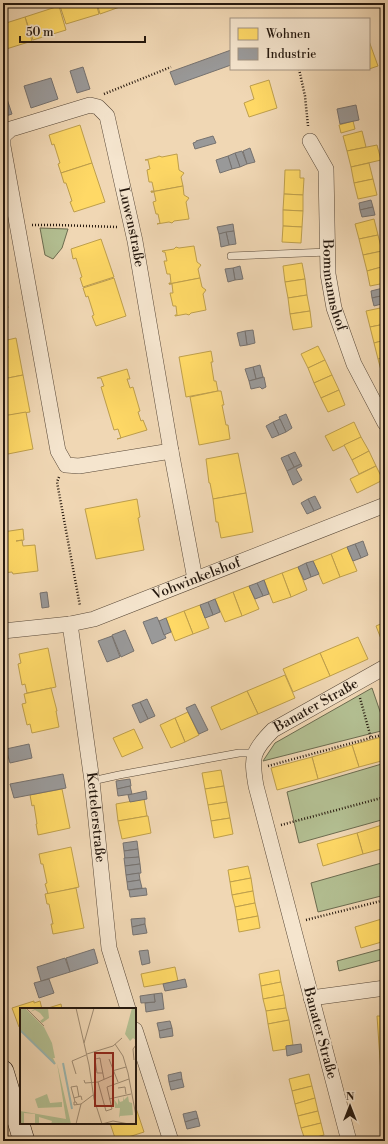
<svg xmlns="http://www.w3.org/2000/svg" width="388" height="1144" viewBox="0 0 388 1144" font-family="'Libre Bodoni',serif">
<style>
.green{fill:#b3bf92;stroke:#6c6c50}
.homes{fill:#ffd966;stroke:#be9f4c}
.industry{fill:#999;stroke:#76726f}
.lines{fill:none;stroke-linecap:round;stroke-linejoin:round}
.lane-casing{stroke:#584838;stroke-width:8}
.street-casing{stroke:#584838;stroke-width:16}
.secondary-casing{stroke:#25180e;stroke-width:22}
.path{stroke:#25180e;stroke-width:2.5;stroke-dasharray:1 2;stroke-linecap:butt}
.lane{stroke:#f5e5ce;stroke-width:7}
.street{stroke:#f5e5ce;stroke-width:15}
.secondary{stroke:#f5e5ce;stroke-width:21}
.labels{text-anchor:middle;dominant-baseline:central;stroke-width:4;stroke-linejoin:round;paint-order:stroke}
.street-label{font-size:14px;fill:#25180e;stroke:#f5e5ce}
.inset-river{fill:none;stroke:#9bb8b2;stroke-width:2}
.inset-road{fill:none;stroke:#9f8b72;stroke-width:1}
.view{fill:#8f2418;fill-opacity:0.15;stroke:#8f2418;stroke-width:2}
.inset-edge{fill:none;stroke:#25180e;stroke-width:2}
</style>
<rect width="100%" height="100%" fill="#f0d7b4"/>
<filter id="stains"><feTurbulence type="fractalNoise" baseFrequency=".005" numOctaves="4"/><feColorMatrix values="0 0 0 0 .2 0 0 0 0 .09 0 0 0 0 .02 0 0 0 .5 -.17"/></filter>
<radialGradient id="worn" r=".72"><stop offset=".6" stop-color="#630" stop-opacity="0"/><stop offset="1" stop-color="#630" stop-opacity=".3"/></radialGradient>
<g class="green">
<polygon points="40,228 68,229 62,248 53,259 45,255"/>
<polygon points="372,688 384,723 385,723 385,730 263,761 275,743"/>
<polygon points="385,763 385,819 299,843 287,792"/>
<polygon points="385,862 385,895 318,912 311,883"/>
<polygon points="385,948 385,959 339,971 337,961"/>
</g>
<g class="homes">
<polygon points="59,3 96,3 99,14 66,24"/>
<polygon points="97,3 131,3 100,14"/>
<polygon points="59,6 66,30 33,40 25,17"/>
<polygon points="25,17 32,41 3,50 3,24"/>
<polygon points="369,41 378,66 369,69"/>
<polygon points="269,80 277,108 249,117 244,103 254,99 250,86"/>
<polygon points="353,121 355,129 341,133 339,125"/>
<polygon points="80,125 92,163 61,173 58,164 60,163 54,144 52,145 49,135"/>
<polygon points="362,131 366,147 347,151 343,136"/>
<polygon points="377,145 381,160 351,167 347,151"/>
<polygon points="177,154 179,170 184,173 181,177 183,186 151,192 151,191 154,191 152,182 149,182 147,170 150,169 148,160 145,160 157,157 159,156 162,157"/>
<polygon points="92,163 105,202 74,212 70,202 72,201 66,183 64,183 61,173"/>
<polygon points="369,163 373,179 354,183 351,167"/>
<polygon points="285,170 300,170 300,178 304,178 303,195 284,194"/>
<polygon points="373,179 377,195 358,199 354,183"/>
<polygon points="183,186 184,195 189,198 186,202 189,219 174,221 172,223 169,222 157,224 160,223 158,214 156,214 153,202 156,201 154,192 151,192"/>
<polygon points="284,194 303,195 303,211 283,210"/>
<polygon points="283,210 303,211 302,227 283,226"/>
<polygon points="374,219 378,235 359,239 355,224"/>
<polygon points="283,226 302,227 301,243 282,242"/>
<polygon points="378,235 382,251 363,255 359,239"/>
<polygon points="101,239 114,277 83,287 80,278 82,277 76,258 73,259 71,249"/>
<polygon points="194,246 197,262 201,265 198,269 200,278 169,284 169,283 171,283 170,274 167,274 164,261 167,261 165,252 163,252 162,251 174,249 176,247 179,248"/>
<polygon points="382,251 385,266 367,271 363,255"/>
<polygon points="302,263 305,279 285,282 283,266"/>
<polygon points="385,266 385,283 370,286 367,271"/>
<polygon points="114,278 126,316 96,326 92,316 94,315 88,296 86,297 83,288"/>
<polygon points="200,278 202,287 206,290 203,294 206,310 191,313 189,315 186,314 175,316 175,315 177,315 176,306 173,306 170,293 173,293 172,284 169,284"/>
<polygon points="305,279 307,295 288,298 285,282"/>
<polygon points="3,282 3,284 4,284 8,308 3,308"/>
<polygon points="307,295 310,311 290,314 288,298"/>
<polygon points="385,307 385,324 370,327 366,311"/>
<polygon points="310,311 312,327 293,330 290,314"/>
<polygon points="385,324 385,340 374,343 370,327"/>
<polygon points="16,338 23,375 3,379 3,341"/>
<polygon points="385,340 385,357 378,359 374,343"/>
<polygon points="318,346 325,360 308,368 301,354"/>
<polygon points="211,351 213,362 211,362 214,381 216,381 218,391 186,397 179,357"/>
<polygon points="385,357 385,374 382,374 378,359"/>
<polygon points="325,360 332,375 314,383 308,368"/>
<polygon points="127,369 130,379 127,379 130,388 133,387 140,411 138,412 141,421 143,420 147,430 117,439 121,438 118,429 114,430 101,387 104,386 101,378 97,378"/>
<polygon points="23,375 30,412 3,416 3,379"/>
<polygon points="332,375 339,390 321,398 314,383"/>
<polygon points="339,390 345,405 328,412 321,398"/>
<polygon points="218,391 221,391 224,405 222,405 226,425 228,425 230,439 199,445 190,397"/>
<polygon points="26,412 33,449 3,455 3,416"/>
<polygon points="354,422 361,437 333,451 325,436"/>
<polygon points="361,437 369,451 352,460 344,445"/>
<polygon points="369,451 376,466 359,474 352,460"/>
<polygon points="238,453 246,493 213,499 210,483 209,483 206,459"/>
<polygon points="376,466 383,480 357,493 350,479"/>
<polygon points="246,493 253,532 221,538 218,522 216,522 213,499"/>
<polygon points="137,499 140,517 138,518 144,550 96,559 85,509"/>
<polygon points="23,529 24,540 16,541 22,540 23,546 35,545 38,571 13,574 12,572 3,573 3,532"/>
<polygon points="347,547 357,571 340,577 331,554"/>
<polygon points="331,554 340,577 323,584 313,561"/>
<polygon points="298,567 307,590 291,597 282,573"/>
<polygon points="282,573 291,597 273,603 264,580"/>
<polygon points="249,586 259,609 242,616 233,592"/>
<polygon points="233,592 242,616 225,622 215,599"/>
<polygon points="200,605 209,628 193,634 184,611"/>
<polygon points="184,611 193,634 175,641 166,618"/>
<polygon points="385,622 385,649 376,626"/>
<polygon points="358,637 368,659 330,676 320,653"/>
<polygon points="48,648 56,687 27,693 25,684 22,685 18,664 21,663 19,654"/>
<polygon points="320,653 330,676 293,692 283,669"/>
<polygon points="285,675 295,698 258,714 247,691"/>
<polygon points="51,688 57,711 56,711 59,727 32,733 30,724 27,725 22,704 26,703 24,694"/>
<polygon points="247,691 258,714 221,730 211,707"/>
<polygon points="188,712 199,735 185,742 175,718"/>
<polygon points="175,718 185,742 171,748 160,725"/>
<polygon points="134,729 143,748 122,757 113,738"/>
<polygon points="385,736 385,760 359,767 352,745"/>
<polygon points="352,745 359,767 318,779 312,757"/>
<polygon points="312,757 318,779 277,790 271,768"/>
<polygon points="221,770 224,786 205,789 202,773"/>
<polygon points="224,786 227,802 208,805 205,789"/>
<polygon points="62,789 70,828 38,835 36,824 37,824 34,805 32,806 30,795"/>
<polygon points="144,799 147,816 118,821 116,804"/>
<polygon points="227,802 230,818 211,821 208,805"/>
<polygon points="147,816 148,816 151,833 122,839 118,821"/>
<polygon points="230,818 233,834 214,838 211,821"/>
<polygon points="385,824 385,848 363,854 357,833"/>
<polygon points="357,833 363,854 323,866 317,844"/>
<polygon points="71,847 79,887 48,894 45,884 47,883 43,864 41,864 39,854"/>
<polygon points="248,866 251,878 230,882 228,870"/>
<polygon points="251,878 253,891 232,895 230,882"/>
<polygon points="76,888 84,928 53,934 51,924 53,924 49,904 47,904 45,894"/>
<polygon points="253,891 255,903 235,907 232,895"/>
<polygon points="255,903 258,916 237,920 235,907"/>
<polygon points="258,916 260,928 239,932 237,920"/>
<polygon points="385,918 385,941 361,948 355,927"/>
<polygon points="175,967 178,981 144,987 141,974"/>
<polygon points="279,970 281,982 261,986 259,974"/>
<polygon points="281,982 284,995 263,999 261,986"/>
<polygon points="284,995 286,1008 266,1011 263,999"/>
<polygon points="34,1001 34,1003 40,1001 42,1009 21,1009 21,1026 19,1027 12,1008"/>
<polygon points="61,1004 62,1009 45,1009"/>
<polygon points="286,1008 289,1020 268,1024 266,1011"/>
<polygon points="377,1016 385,1016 385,1131"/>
<polygon points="289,1020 293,1045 286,1046 286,1049 273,1051 268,1024"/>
<polygon points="309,1074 312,1086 292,1091 289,1079"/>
<polygon points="312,1086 315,1098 295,1104 292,1091"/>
<polygon points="315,1098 318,1111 298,1116 295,1104"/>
<polygon points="136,1108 144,1132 116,1141 110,1123 135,1123 135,1109"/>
<polygon points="318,1111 321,1123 301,1128 298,1116"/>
<polygon points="321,1123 324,1135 305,1140 301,1128"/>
</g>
<g class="industry">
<polygon points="231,50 231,65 175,85 170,72"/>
<polygon points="83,67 90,89 77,93 70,71"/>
<polygon points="51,78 58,99 31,108 24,86"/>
<polygon points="3,93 5,93 12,114 3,117"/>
<polygon points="356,105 359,120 340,124 337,109"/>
<polygon points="213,136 216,143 195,149 193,143 196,142 196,141"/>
<polygon points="250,148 255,162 247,164 243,151"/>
<polygon points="242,151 247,164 240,167 235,153"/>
<polygon points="235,153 240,167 232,169 228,156"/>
<polygon points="228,156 232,169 220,173 216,160"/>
<polygon points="371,200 373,207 360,210 359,203"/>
<polygon points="373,207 375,215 362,217 360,210"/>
<polygon points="233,224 234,231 219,234 217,227"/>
<polygon points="234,231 236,244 229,245 226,232"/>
<polygon points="226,232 229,245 221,247 219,234"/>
<polygon points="240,266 243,279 235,280 233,268"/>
<polygon points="233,268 235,280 228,282 225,269"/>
<polygon points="383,288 385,295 372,298 371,291"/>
<polygon points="385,295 385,303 374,306 372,298"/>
<polygon points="253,330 255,343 247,345 245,331"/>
<polygon points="245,331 247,345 240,346 237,333"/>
<polygon points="260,365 263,377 256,379 253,367"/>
<polygon points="253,367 256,379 249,381 245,369"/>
<polygon points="264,377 266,387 262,389 260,387 251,389 249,381"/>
<polygon points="286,414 292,428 286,432 279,417"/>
<polygon points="280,419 286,432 279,435 273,422"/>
<polygon points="273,422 279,435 272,438 266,426"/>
<polygon points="295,452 301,464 294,467 288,455"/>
<polygon points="288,455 294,467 287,471 281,458"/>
<polygon points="301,464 302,466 296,469 302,480 293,485 287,471"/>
<polygon points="315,496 321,508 314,511 308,499"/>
<polygon points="308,499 314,511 307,514 301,503"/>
<polygon points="363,541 368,555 361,558 355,544"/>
<polygon points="355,544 361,558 353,561 347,547"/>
<polygon points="313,561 319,574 311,577 306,563"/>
<polygon points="306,563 311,577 304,580 298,567"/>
<polygon points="264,580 269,594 263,596 257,583"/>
<polygon points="257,583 263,596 255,599 249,586"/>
<polygon points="47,592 49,607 42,608 40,593"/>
<polygon points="215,599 220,612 213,615 208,602"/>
<polygon points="208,602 213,615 205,618 200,605"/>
<polygon points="157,617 166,638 152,644 143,622"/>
<polygon points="166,618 171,632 164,635 159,621"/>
<polygon points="125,630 134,651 121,657 112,635"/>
<polygon points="112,636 120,657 107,662 98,641"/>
<polygon points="147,699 155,716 148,719 140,702"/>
<polygon points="140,702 148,719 140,723 132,705"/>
<polygon points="195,704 208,730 199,734 186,708"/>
<polygon points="29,744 32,758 10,763 6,749"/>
<polygon points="63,774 66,788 14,798 10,784"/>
<polygon points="130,779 131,786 117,789 116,781"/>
<polygon points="130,786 132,794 118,796 117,789"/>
<polygon points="146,791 147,799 130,802 128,795"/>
<polygon points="137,841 138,849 124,851 123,843"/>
<polygon points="138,849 139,857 125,859 124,851"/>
<polygon points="139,857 140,864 125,866 124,858"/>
<polygon points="140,864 141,873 126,875 125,866"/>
<polygon points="139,873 140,880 127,882 126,875"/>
<polygon points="140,880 142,888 128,890 127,882"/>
<polygon points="146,888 147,895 130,897 129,890"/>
<polygon points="145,918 145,924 132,927 131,919"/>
<polygon points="145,924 147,933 133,935 132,927"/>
<polygon points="94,949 98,963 70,972 66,958"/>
<polygon points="148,950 150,963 142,965 139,951"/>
<polygon points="65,958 70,972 41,981 37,967"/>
<polygon points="49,979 54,993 39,998 34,983"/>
<polygon points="185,979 187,987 165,991 163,984"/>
<polygon points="162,993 164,1009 146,1012 145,1003 155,1002 154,994"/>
<polygon points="154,994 155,1002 141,1003 140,996"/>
<polygon points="170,1021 172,1028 159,1031 157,1023"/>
<polygon points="172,1028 173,1036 160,1038 159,1031"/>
<polygon points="301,1044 302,1052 287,1056 286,1046"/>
<polygon points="181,1072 182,1079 169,1082 168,1075"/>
<polygon points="182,1079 184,1087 171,1090 169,1082"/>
<polygon points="196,1111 198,1118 185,1122 183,1114"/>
<polygon points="198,1118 200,1126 187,1129 185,1122"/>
</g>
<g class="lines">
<defs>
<g id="lane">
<polyline points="231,256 328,252"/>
<polyline points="92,781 119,775 239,753 255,753"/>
</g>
<g id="street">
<path id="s1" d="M3 136 11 129 90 105 98 107 107 116 135 241 171 451 195 579"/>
<polyline points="3,140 3,146 58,451 66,465 79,466 171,451"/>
<path id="s2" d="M310 141 326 169 328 274 334 308 354 364 385 423"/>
<path id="s3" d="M70 624 92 781 109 948 128 1009"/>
<path id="s4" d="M3 631 70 624 94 619 385 505"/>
<polyline points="311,998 385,988"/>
<polyline points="135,1030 171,1141"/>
<path id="s5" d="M349 1141 256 786C251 757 252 751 273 730L385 667"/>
</g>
<polyline id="secondary" points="3,1071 24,1141"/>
</defs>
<use href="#lane" class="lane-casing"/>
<use href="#street" class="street-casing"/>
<use href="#secondary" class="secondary-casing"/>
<g class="path">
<polyline points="301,18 301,19"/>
<polyline points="299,69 305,96 308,126"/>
<polyline points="104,94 171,67"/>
<polyline points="32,225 57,225 117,227"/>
<polyline points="59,477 57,482 80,606"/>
<polyline points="360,698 371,738"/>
<polyline points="268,766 385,734"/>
<polyline points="281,825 385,797"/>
<polyline points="306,920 385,900"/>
</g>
<use href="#lane" class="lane"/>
<use href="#street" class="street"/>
<use href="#secondary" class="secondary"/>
</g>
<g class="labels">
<g class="street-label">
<text stroke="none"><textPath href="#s1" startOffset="228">Luwenstraße</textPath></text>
<text stroke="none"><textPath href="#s2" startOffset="149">Bommannshof</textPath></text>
<text stroke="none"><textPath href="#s4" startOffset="202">Vohwinkelshof</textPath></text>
<text stroke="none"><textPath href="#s5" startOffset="479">Banater Straße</textPath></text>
<text stroke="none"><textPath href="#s3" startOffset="195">Kettelerstraße</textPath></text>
<text transform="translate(320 1033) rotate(75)">Banater Straße</text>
</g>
</g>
<g transform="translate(20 1008)">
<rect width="116" height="116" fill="#f0d7b4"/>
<path d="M0 0H5L24 19 32 35 35 50H33L36 56 0 22ZM16 0H28L29 10 22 15 20 13 24 10 20 5 15 2 10 4ZM112 0H116V32L113 30 110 33 105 26ZM37 55 51 116H31L32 113 19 109V116H15V106L4 105V116H0V103L46 111ZM27 86 30 95 42 94V99L18 100 15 91ZM104 88V92L108 88 109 94 112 95 113 107 100 108 99 110 100 100H95L94 91 98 97V90L100 94 103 93Z" fill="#b3bf92"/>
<path class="inset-river" d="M0 22 35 56M43 55 52 101"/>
<path class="inset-road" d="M6 0 24 18M56 0 69 57 74 91 82 116M64 35 74 0M95 36 103 48 108 65 116 108M67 46 93 38 102 30M89 51 98 74M114 52 113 41 116 37M92 63 106 59M83 65H77L75 51 80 50 81 56 84 71M56 66 52 53 66 47M64 72 65 75 78 74 94 67M78 74 86 103 92 101 87 79 109 71M98 80 105 79 106 86M54 90 51 79 57 78 59 89M89 91 111 86M55 94 54 90 61 88 62 92M57 96 56 94H54V97L61 96M56 116 61 96 73 87M82 116 93 113 109 116"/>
<path class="view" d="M75 45H93V98H75Z"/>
<rect width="116" height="116" class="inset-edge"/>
</g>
<rect width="388" height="1144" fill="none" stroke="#f0d7b4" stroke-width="16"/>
<rect x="4" y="4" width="380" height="1136" fill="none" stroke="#25180e" stroke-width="2"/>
<rect x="8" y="8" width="372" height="1128" fill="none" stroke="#25180e"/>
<rect x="230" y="18" width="140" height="52" fill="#f5e5ce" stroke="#a29381"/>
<rect x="238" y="28" width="20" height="12" fill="#ffd966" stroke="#a29381"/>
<text x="266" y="38" font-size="12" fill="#25180e">Wohnen</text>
<rect x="238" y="48" width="20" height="12" fill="#999999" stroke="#a29381"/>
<text x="266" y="58" font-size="12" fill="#25180e">Industrie</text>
<g transform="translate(350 1106)" stroke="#f5e5ce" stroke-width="3" paint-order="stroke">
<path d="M0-3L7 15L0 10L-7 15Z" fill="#25180e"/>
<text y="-6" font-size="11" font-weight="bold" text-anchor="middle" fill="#25180e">N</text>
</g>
<path d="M20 36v6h125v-6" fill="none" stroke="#25180e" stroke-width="2"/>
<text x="26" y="36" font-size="12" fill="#25180e" stroke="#f5e5ce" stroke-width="3" paint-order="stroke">50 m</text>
<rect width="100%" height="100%" filter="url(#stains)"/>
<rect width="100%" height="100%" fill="url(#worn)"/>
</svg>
